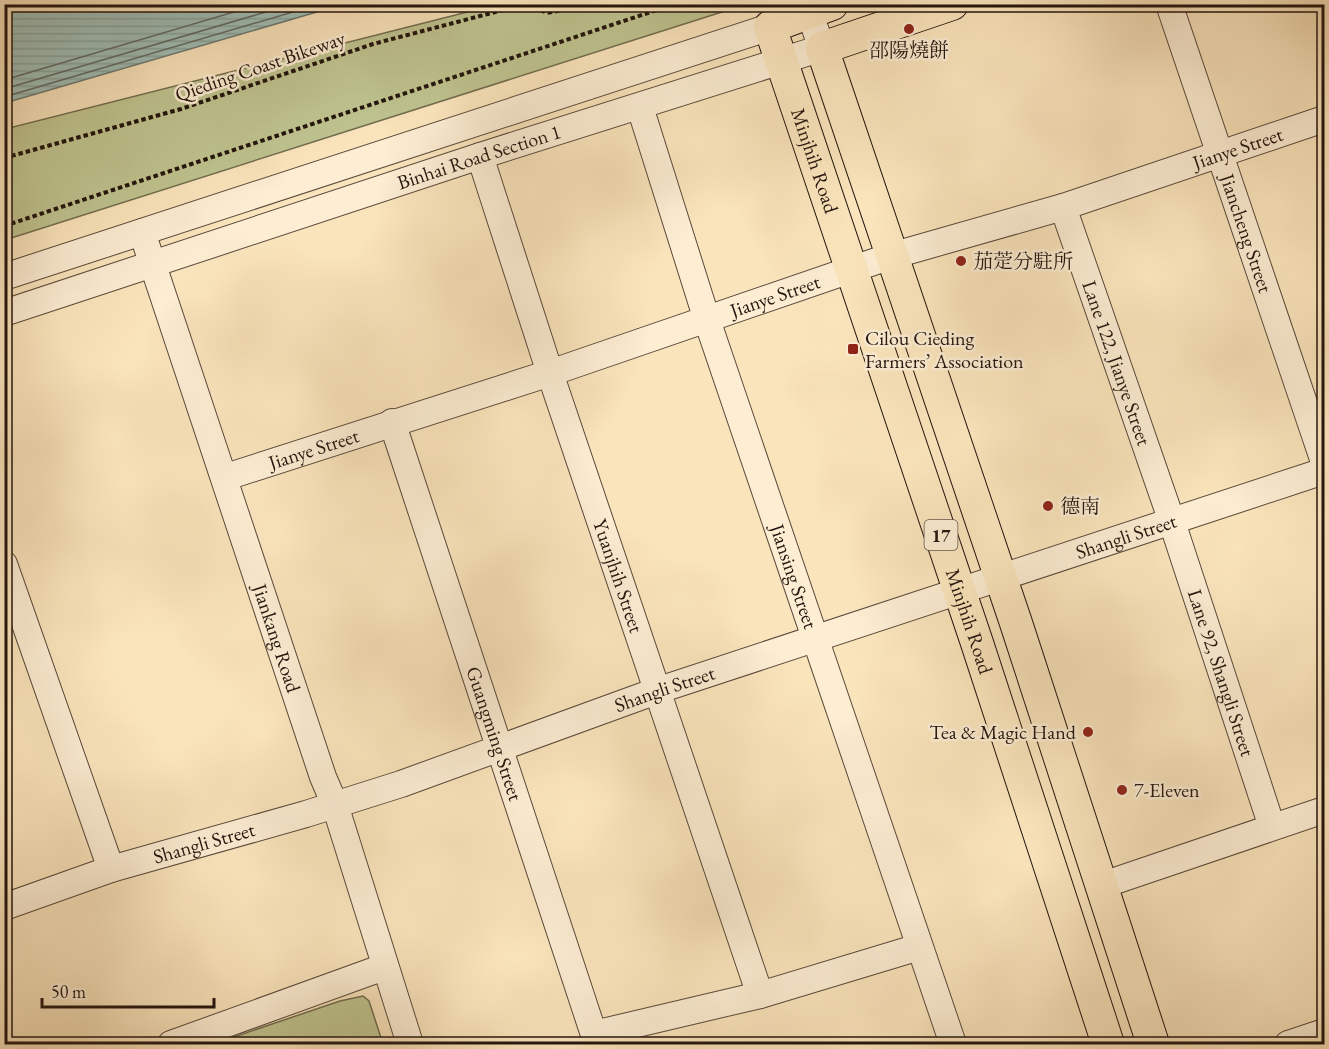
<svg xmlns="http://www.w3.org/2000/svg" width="1329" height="1049" viewBox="0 0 1329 1049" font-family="'EB Garamond','Noto Serif TC',serif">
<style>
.green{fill:#bfc490;stroke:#716c4f;stroke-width:1.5}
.water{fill:url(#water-rules);stroke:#6d7a73;stroke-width:1.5}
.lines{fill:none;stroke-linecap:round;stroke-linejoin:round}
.shore{stroke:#616a62;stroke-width:1.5}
.minor-casing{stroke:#59493a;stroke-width:28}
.major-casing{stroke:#23150e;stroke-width:34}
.path{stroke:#23150e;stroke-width:4;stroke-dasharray:4.5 3;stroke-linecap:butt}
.minor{stroke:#fcedd3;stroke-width:26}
.major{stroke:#fae4bc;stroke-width:32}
.poi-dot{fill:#8f2418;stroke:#fcedd3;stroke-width:2}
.labels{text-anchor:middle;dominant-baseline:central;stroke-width:5;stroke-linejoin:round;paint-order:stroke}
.shield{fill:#fcedd3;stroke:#645649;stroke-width:1.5}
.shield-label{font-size:18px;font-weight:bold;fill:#23150e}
.poi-label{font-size:20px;fill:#23150e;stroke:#fcedd3;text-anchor:start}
.street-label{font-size:20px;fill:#23150e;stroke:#fcedd3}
</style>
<defs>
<pattern id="water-rules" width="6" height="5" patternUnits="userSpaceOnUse" patternTransform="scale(1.5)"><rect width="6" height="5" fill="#9fbeb7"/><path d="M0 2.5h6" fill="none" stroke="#89a29c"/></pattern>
</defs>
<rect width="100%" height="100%" fill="#fae4bc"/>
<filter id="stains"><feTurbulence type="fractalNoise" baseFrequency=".00333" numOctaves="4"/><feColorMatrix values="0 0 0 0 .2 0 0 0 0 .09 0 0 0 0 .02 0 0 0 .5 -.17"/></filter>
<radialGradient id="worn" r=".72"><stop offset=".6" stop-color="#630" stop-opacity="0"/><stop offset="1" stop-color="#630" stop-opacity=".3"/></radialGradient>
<g class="green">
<polygon points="495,5 744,5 5,240 5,129"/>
<polygon points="363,996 369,1001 383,1044 213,1044 340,1001"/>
</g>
<polygon class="water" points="5,4 341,4 341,5 5,103"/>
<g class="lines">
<g class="shore">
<polyline points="4,80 261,4"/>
<polyline points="4,89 293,4"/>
<polyline points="4,97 320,4"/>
</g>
<defs>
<g id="minor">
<path id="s1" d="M1169 4 1324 462"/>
<path id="s2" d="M640 107 707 320 953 1044"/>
<path id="s3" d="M480 156 550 373 760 995"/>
<path id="s4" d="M1063 207 1171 519 1272 827"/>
<path id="s5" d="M142 232 323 777 335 805 410 1044"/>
<polyline points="4,277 770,27"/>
<path id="s6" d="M4 313 480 156 822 48 809 12"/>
<path id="s7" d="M392 422 597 1044"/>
<path id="s8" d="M226 477 550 373 891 256 1063 207 1324 119"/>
<polyline points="4,564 111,869"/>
<polyline points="1100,886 1324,810"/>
<path id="s9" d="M4 907 111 869 306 814 401 784 659 690 1324 471"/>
<polyline points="594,1034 760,995 919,947"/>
<polyline points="171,1044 384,967"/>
<polyline points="1288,1044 1324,1032"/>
</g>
<g id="major">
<path id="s10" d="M832 4 770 27 977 643 1108 1044"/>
<polyline points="952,4 822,48 1016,623 1153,1044"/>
</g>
</defs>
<use href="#minor" class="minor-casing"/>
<use href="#major" class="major-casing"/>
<g class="path">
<polyline points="527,4 547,13 594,4"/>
<polyline points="4,158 181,109 373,44 526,4"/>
<polyline points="4,226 675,4"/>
</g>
<use href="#minor" class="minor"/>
<use href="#major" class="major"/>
</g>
<g class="poi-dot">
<circle cx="909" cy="29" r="6"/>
<circle cx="961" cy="261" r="6"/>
<rect x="847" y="343" width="12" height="12" rx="3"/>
<circle cx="1048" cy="506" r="6"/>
<circle cx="1088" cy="732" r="6"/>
<circle cx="1122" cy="790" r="6"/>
</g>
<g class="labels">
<rect class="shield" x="924.5" y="520" width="33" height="30" rx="4.5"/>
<g class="shield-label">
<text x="941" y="535">17</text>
</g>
<g class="poi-label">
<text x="909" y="50" text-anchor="middle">邵陽燒餅</text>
<text x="973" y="261">茄萣分駐所</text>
<text x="865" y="338">Cilou Cieding<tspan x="865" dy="23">Farmers’ Association</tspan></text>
<text x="1060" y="506">德南</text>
<text x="1076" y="732" text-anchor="end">Tea &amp; Magic Hand</text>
<text x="1134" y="790">7-Eleven</text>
</g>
<g class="street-label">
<text transform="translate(260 66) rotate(-19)">Qieding Coast Bikeway</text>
<text stroke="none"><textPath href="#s8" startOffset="1064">Jianye Street</textPath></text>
<text stroke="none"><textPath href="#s6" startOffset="500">Binhai Road Section 1</textPath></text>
<text stroke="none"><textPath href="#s10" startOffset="207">Minjhih Road</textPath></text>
<text stroke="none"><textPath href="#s1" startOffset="242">Jiancheng Street</textPath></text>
<text stroke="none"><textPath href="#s8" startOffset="578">Jianye Street</textPath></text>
<text stroke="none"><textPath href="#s4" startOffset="165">Lane 122, Jianye Street</textPath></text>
<text stroke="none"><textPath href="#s8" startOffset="92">Jianye Street</textPath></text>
<text stroke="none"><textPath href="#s9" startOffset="1182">Shangli Street</textPath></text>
<text stroke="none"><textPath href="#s3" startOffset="442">Yuanjhih Street</textPath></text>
<text stroke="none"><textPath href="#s2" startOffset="494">Jiansing Street</textPath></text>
<text stroke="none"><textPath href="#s10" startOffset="693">Minjhih Road</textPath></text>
<text stroke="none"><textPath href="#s5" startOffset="428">Jiankang Road</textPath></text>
<text stroke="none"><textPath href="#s4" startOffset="492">Lane 92, Shangli Street</textPath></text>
<text stroke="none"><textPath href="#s9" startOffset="696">Shangli Street</textPath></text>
<text stroke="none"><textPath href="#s7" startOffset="328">Guangming Street</textPath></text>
<text stroke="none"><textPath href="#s9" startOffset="210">Shangli Street</textPath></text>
</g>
</g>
<rect width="1329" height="1049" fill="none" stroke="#fae4bc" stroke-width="24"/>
<rect x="6" y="6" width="1317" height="1037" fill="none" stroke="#23150e" stroke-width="3"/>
<rect x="12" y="12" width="1305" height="1025" fill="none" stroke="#23150e" stroke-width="1.5"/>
<path d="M42 998v9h172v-9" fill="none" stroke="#23150e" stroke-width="3"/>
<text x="51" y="998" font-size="18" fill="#23150e" stroke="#fcedd3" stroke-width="4.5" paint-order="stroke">50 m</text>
<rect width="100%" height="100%" filter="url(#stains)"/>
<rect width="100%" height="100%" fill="url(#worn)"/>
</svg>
